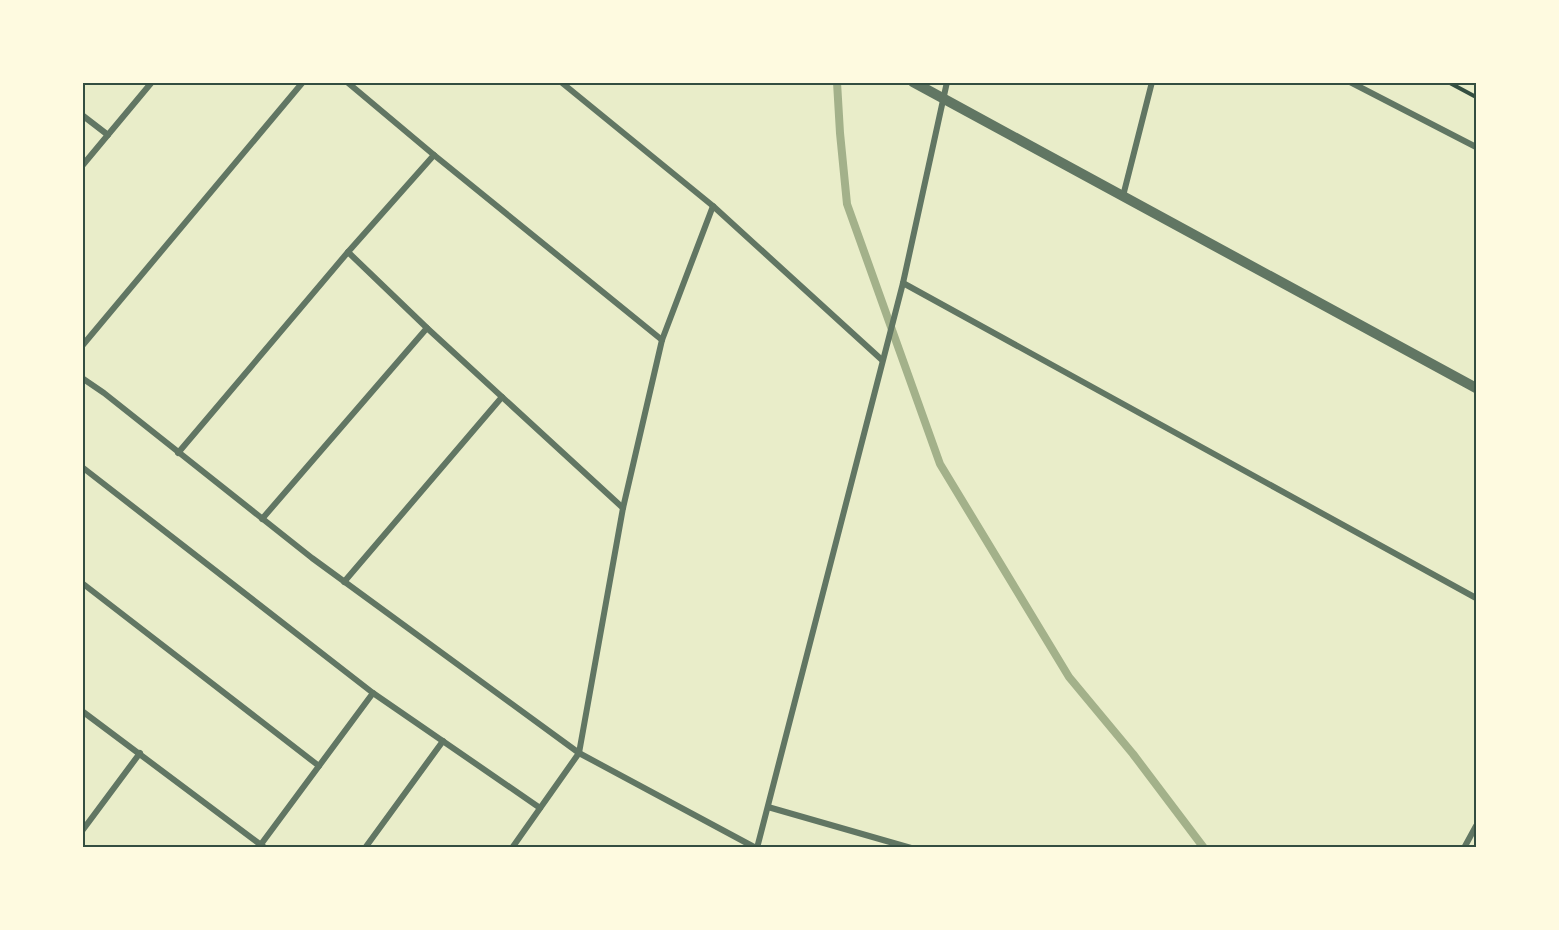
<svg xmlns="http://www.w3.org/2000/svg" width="1559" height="930" viewBox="0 0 1559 930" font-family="Jost,sans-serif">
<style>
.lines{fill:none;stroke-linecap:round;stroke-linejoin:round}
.stream{stroke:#a3b18a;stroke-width:8}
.path{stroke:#344e41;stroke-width:4}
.minor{stroke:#617663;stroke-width:6}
.tertiary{stroke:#617663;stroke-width:10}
.neatline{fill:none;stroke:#344e41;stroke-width:2}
</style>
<rect width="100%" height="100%" fill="#e9edc9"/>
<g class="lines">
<polyline class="stream" points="837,82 840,133 847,204 940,464 1069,677 1133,754 1204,848"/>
<polyline class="path" points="1448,82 1476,97"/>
<g class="minor">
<polyline points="347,82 434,155 662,340"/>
<polyline points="561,82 713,206 882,360"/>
<polyline points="1350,82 1476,147"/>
<polyline points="82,115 108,135"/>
<polyline points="434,155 348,252 427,328 623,508"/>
<polyline points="82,166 152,82"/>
<polyline points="1123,196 1152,82"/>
<polyline points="903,283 1476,598"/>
<polyline points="82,346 303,82"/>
<polyline points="82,378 104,393 312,558 579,753 756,848"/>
<polyline points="178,453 348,252"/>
<polyline points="82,467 373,693 540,808"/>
<polyline points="262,519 427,328"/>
<polyline points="344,582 502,397"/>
<polyline points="82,583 319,766"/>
<polyline points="82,711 265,848"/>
<polyline points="768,807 911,848"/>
<polyline points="82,831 140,753"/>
<polyline points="259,847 373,693"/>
<polyline points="365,848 443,741"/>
<polyline points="512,848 579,753 623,508 662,340 713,206"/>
<polyline points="757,848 903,283 947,82"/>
<polyline points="1464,848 1476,826"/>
</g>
<polyline class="tertiary" points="913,82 1476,388"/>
</g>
<rect width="1559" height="930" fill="none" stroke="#fefae0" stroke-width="168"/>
<rect x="84" y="84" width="1391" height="762" class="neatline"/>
</svg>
